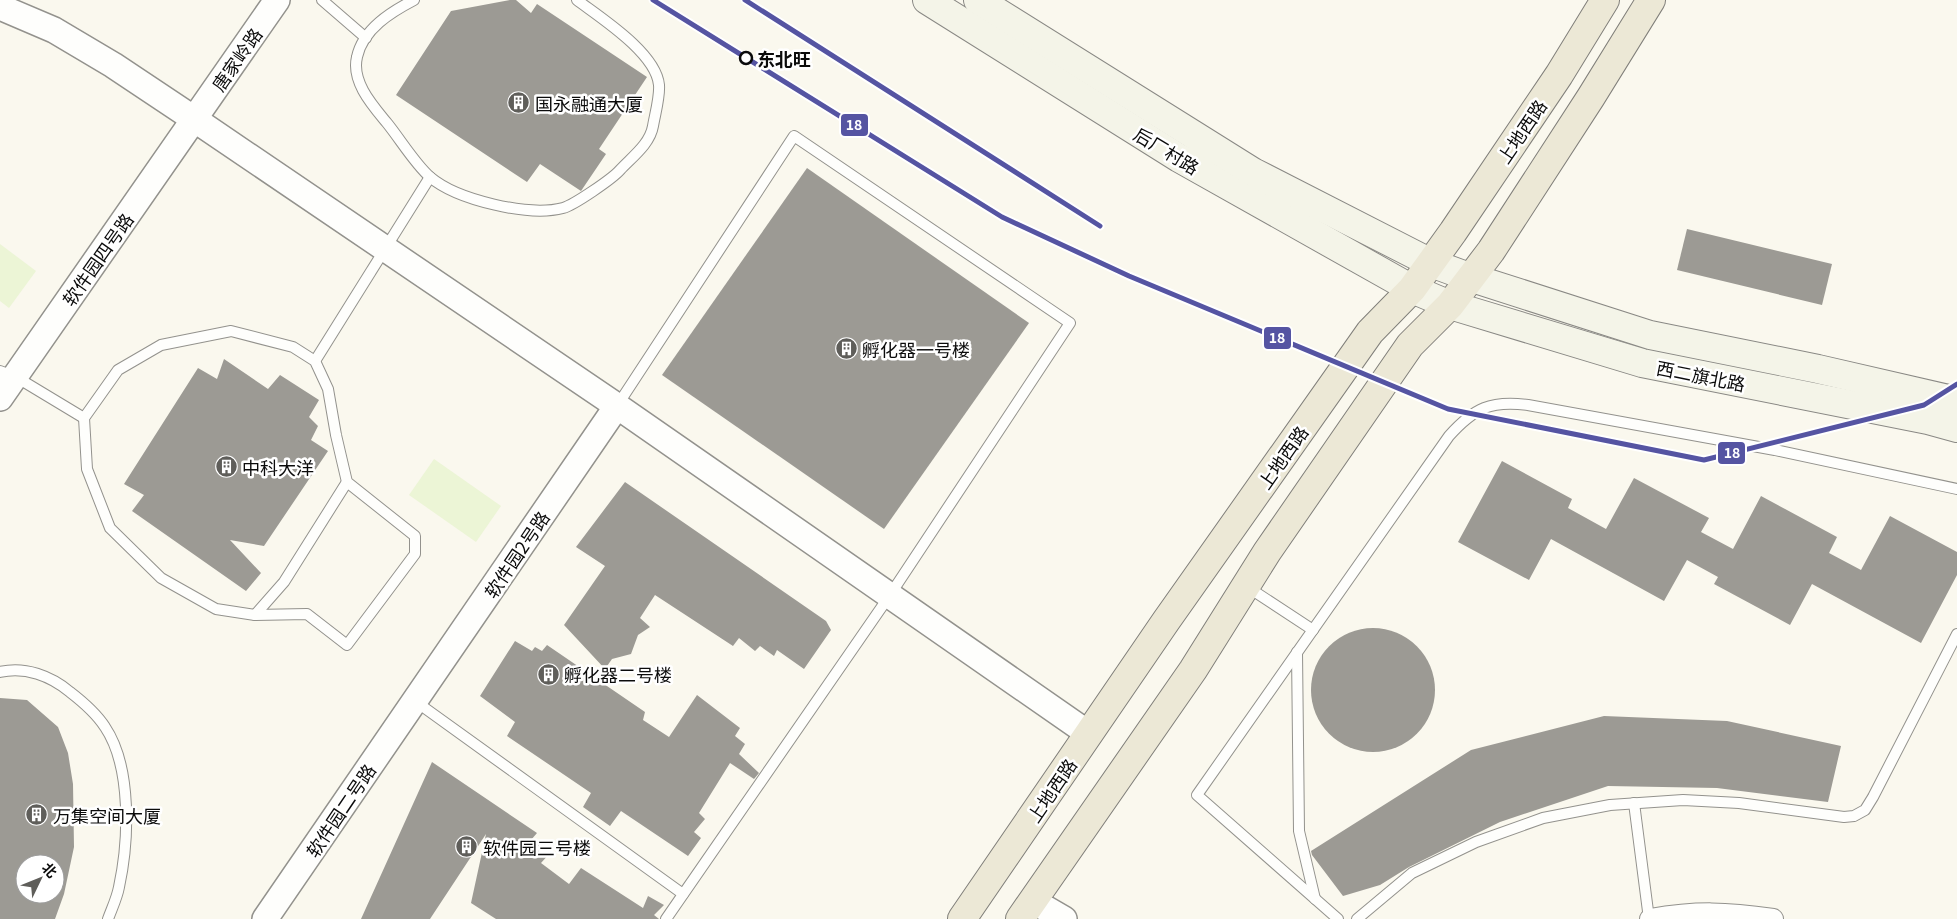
<svg xmlns="http://www.w3.org/2000/svg" width="1957" height="919" viewBox="0 0 1957 919" font-family="Georgia,'Noto Sans SC',serif">
<style>
.pitch{fill:#ecf5d6}
.building{fill:#9c9a94;fill-rule:evenodd}
.lines{fill:none;stroke-linecap:round;stroke-linejoin:round}
.service-casing{stroke:#93928d;stroke-width:12}
.minor-casing{stroke:#93928d;stroke-width:22}
.tertiary-casing{stroke:#93928d;stroke-width:28}
.secondary-casing{stroke:#898884;stroke-width:30}
.primary-casing{stroke:#807f7a;stroke-width:30}
.service{stroke:#fefefc;stroke-width:10}
.minor{stroke:#fefefc;stroke-width:20}
.tertiary{stroke:#fefefc;stroke-width:25}
.secondary{stroke:#f4f4e8;stroke-width:28}
.primary{stroke:#ece8d6;stroke-width:28}
.metro-1-casing{stroke:#fff;stroke-width:9}
.metro-1{stroke:#5554a2;stroke-width:5}
.stop-dot{fill:#fff;stroke:#0b0b0b;stroke-width:2.5}
.labels{text-anchor:middle;dominant-baseline:central;stroke-width:5;stroke-linejoin:round;paint-order:stroke}
.stop-label{font-size:18px;font-weight:bold;fill:#0b0b0b;stroke:#fff;text-anchor:start}
.street-label{font-size:18px;fill:#0b0b0b;stroke:#fff}
.poi-label{font-size:18px;fill:#0b0b0b;stroke:#fff;text-anchor:start}
.line-badge{stroke:#fff;stroke-width:2}
.badge-label{font-size:14px;text-anchor:middle;font-weight:bold;fill:#fff}
</style>
<rect width="100%" height="100%" fill="#faf8ee"/>
<g class="pitch">
<polygon points="0,244 36,271 9,308 0,301"/>
<polygon points="434,459 501,506 476,542 409,495"/>
</g>
<g class="building">
<polygon points="510,0 516,0 531,13 537,4 647,77 599,149 606,154 581,191 540,164 527,182 396,95 451,11"/>
<polygon points="807,168 1029,323 884,529 662,375"/>
<polygon points="1687,229 1832,264 1822,305 1677,270"/>
<polygon points="224,359 268,389 280,375 319,400 309,417 318,426 311,440 328,451 264,546 230,540 261,573 246,591 132,511 144,495 124,484 198,368 217,379"/>
<polygon points="1502,461 1572,499 1568,508 1606,529 1634,478 1709,518 1701,532 1733,549 1761,496 1837,537 1829,553 1861,570 1890,516 1957,552 1957,575 1921,643 1812,584 1790,625 1714,584 1718,577 1687,560 1664,601 1551,539 1529,580 1458,542"/>
<polygon points="625,482 826,621 831,630 804,669 777,650 774,656 760,646 755,651 739,638 733,646 655,595 640,618 650,627 638,635 631,654 612,659 605,669 564,625 605,566 576,547"/>
<circle cx="1373" cy="690" r="62"/>
<polygon points="515,641 532,651 535,647 542,651 547,645 645,712 643,720 669,737 697,695 740,728 735,736 745,744 739,754 759,773 754,779 730,763 699,813 705,819 694,832 701,838 688,856 621,811 610,826 583,807 591,793 507,736 515,722 480,696"/>
<path d="M0 698 27 700 58 727 68 753 73 784 74 847 64 894 55 919H0ZM25 864H55V894H25Z"/>
<polygon points="1604,716 1727,721 1841,746 1828,802 1717,788 1608,786 1500,822 1409,867 1380,885 1343,896 1312,855 1311,851 1471,750"/>
<polygon points="432,762 537,833 531,840 550,853 541,863 569,884 581,868 643,908 648,896 664,905 654,915 659,919 496,919 471,903 486,834 430,919 361,919"/>
</g>
<g class="lines">
<defs>
<g id="service">
<polyline points="322,0 366,38"/>
<path d="M414 0C391 12 363 29 357 57 351 82 373 106 387 123 400 139 415 164 430 177 457 200 529 217 563 208 574 205 612 179 620 170 632 157 650 144 653 126 655 114 660 97 659 85 656 53 601 18 577 0"/>
<polygon points="231,331 293,347 315,361 328,389 336,435 347,482 415,536 415,554 347,645 307,614 255,615 216,609 161,578 110,528 87,469 84,418 118,370 161,345"/>
<polyline points="315,361 430,177"/>
<polyline points="0,371 16,377 84,418"/>
<polyline points="617,406 794,136 1070,323 890,595 666,919"/>
<polyline points="1246,586 1313,630"/>
<polyline points="255,615 284,582 347,482"/>
<polyline points="1297,652 1299,831 1315,899"/>
<path d="M0 672C25 666 51 676 70 692 83 702 96 713 105 727 132 767 129 841 119 887 117 898 112 908 108 919"/>
<polyline points="415,701 683,894"/>
<polyline points="1634,803 1649,919"/>
<path d="M1338 919 1197 795 1449 436C1474 408 1491 400 1528 405L1775 450 1957 489"/>
<polyline points="1357,919 1412,873 1476,842 1543,818 1610,805 1683,800 1739,803 1844,817 1854,816 1865,810 1873,797 1957,634"/>
</g>
<path id="minor" d="M1650 919C1697 911 1726 912 1773 919"/>
<g id="tertiary">
<polyline points="0,7 54,30 113,65 194,119 617,406 1089,734"/>
<polyline points="0,398 277,0"/>
<polyline points="1033,901 1064,919"/>
<polyline points="265,919 617,406"/>
</g>
<g id="secondary">
<polyline points="927,0 1179,158 1412,289 1450,305 1642,363 1928,420 1957,428"/>
<polyline points="978,0 1253,172 1431,263 1469,277 1650,335 1818,369 1957,401"/>
</g>
<g id="primary">
<polyline points="962,919 1166,621 1370,332 1412,289 1453,232 1559,75 1605,0"/>
<polyline points="1020,919 1193,670 1267,552 1410,345 1450,305 1491,251 1591,97 1651,0"/>
</g>
</defs>
<use href="#service" class="service-casing"/>
<use href="#minor" class="minor-casing"/>
<use href="#tertiary" class="tertiary-casing"/>
<use href="#secondary" class="secondary-casing"/>
<use href="#primary" class="primary-casing"/>
<use href="#service" class="service"/>
<use href="#minor" class="minor"/>
<use href="#tertiary" class="tertiary"/>
<use href="#secondary" class="secondary"/>
<use href="#primary" class="primary"/>
<defs>
<g id="metro-1">
<polyline points="653,0 1002,217 1129,276 1448,409 1704,460 1924,405 1957,384"/>
<polyline points="745,0 1100,226"/>
</g>
</defs>
<use href="#metro-1" class="metro-1-casing"/>
<use href="#metro-1" class="metro-1"/>
</g>
<defs>
<symbol id="building-disc" viewBox="-11 -11 22 22"><circle r="9.5" fill="#5f5e5a" stroke="#fff"/><path d="M-4-6H4V6H1V3H-1V6H-4ZM-2.5-4.3h1.7v1.8h-1.7ZM.8-4.3h1.7v1.8H.8ZM-2.5-1h1.7V.8h-1.7ZM.8-1h1.7V.8H.8Z" fill="#fff"/></symbol>
</defs>
<g fill-rule="evenodd">
<use href="#building-disc" x="506" y="90" width="25" height="25"/>
<use href="#building-disc" x="834" y="336" width="25" height="25"/>
<use href="#building-disc" x="214" y="454" width="25" height="25"/>
<use href="#building-disc" x="536" y="662" width="25" height="25"/>
<use href="#building-disc" x="24" y="802" width="25" height="25"/>
<use href="#building-disc" x="454" y="834" width="25" height="25"/>
</g>
<circle class="stop-dot" cx="746" cy="58" r="6"/>
<g class="labels">
<g class="stop-label">
<text x="757" y="58">东北旺</text>
</g>
<g class="street-label">
<text transform="translate(236 59) rotate(-55)">唐家岭路</text>
<text transform="translate(1521 131) rotate(-56)">上地西路</text>
<text transform="translate(1167 150) rotate(31)">后厂村路</text>
<text transform="translate(97 259) rotate(-55)">软件园四号路</text>
<text transform="translate(1701 375) rotate(11)">西二旗北路</text>
<text transform="translate(1282 457) rotate(-55)">上地西路</text>
<text transform="translate(516 554) rotate(-56)">软件园2号路</text>
<text transform="translate(1051 790) rotate(-56)">上地西路</text>
<text transform="translate(340 810) rotate(-56)">软件园二号路</text>
</g>
<g class="poi-label">
<text x="535" y="103">国永融通大厦</text>
<text x="862" y="349">孵化器一号楼</text>
<text x="242" y="467">中科大洋</text>
<text x="564" y="674">孵化器二号楼</text>
<text x="53" y="815">万集空间大厦</text>
<text x="483" y="847">软件园三号楼</text>
</g>
</g>
<g class="line-badge">
<rect x="840" y="113" width="29" height="24" rx="5" fill="#5554a2"/>
<rect x="1263" y="326" width="29" height="24" rx="5" fill="#5554a2"/>
<rect x="1717" y="441" width="29" height="24" rx="5" fill="#5554a2"/>
</g>
<g class="badge-label">
<text x="854" y="130">18</text>
<text x="1277" y="343">18</text>
<text x="1732" y="458">18</text>
</g>
<g transform="translate(40 879) rotate(47)"><circle r="24" fill="#ffffff" stroke="#9d9d9d"/>
<path d="M0-4L9 19L0 12L-9 19Z" fill="#5f5e5a"/>
<text y="-8" font-size="14" font-weight="bold" text-anchor="middle" fill="#0b0b0b">北</text>
</g>
</svg>
